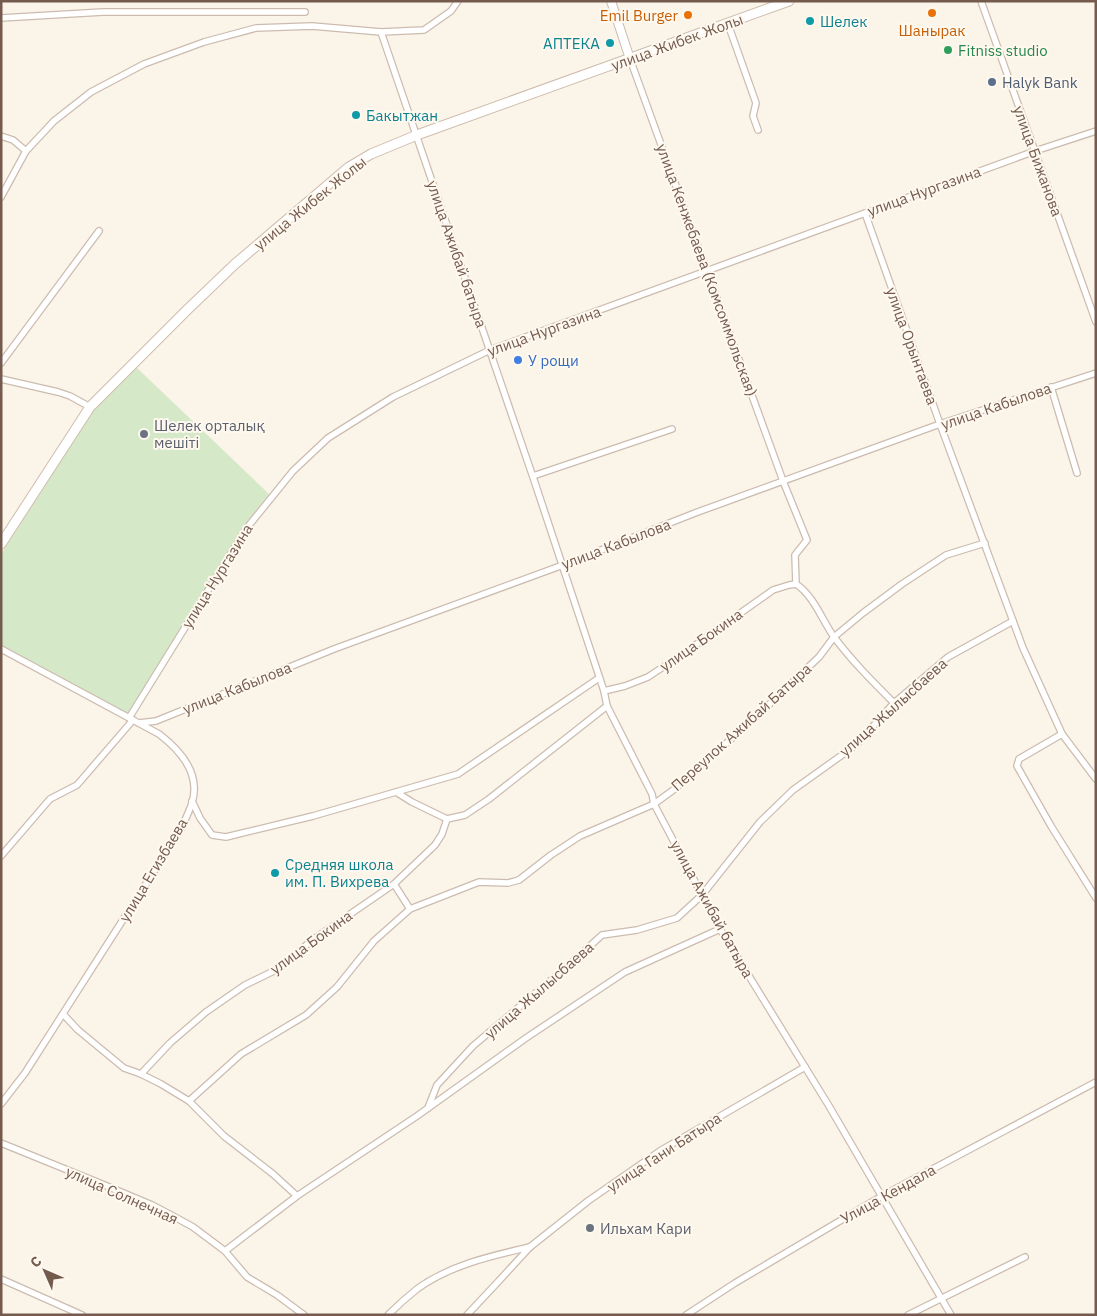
<svg xmlns="http://www.w3.org/2000/svg" width="1097" height="1316" viewBox="0 0 1097 1316" font-family="'IBM Plex Sans',sans-serif">
<style>
.green{fill:#d5e8c8}
.lines{fill:none;stroke-linecap:round;stroke-linejoin:round}
.minor-casing{stroke:#ccbcaf;stroke-width:8}
.tertiary-casing{stroke:#ccbcaf;stroke-width:10}
.secondary-casing{stroke:#cfbcad;stroke-width:11}
.minor{stroke:#fff;stroke-width:5.5}
.tertiary{stroke:#fff;stroke-width:8}
.secondary{stroke:#fff;stroke-width:9}
.food-dot{fill:#e8710a;stroke:#fef8ef;stroke-width:2}
.culture-dot{fill:#0f9aa8;stroke:#fef8ef;stroke-width:2}
.leisure-dot{fill:#2e9e5b;stroke:#fef8ef;stroke-width:2}
.service-dot{fill:#5c6f8a;stroke:#fef8ef;stroke-width:2}
.shop-dot{fill:#3f7fe0;stroke:#fef8ef;stroke-width:2}
.worship-dot{fill:#6b7280;stroke:#fef8ef;stroke-width:2}
.labels{text-anchor:middle;dominant-baseline:central;stroke-width:4;stroke-linejoin:round;paint-order:stroke}
.food-label{font-size:15px;fill:#c56008;stroke:#fef8ef;text-anchor:end}
.culture-label{font-size:15px;fill:#0d838f;stroke:#fef8ef;text-anchor:start}
.street-label{font-size:15px;fill:#745b4e;stroke:#fef8ef}
.leisure-label{font-size:15px;fill:#27864d;stroke:#fef8ef;text-anchor:start}
.service-label{font-size:15px;fill:#4e5e75;stroke:#fef8ef;text-anchor:start}
.shop-label{font-size:15px;fill:#366cbe;stroke:#fef8ef;text-anchor:start}
.worship-label{font-size:15px;fill:#5b616d;stroke:#fef8ef;text-anchor:start}
</style>
<rect width="100%" height="100%" fill="#fbf4e9"/>
<polygon class="green" points="136,367 269,494 243,527 128,716 1,647 1,554 94,410"/>
<g class="lines">
<defs>
<g id="minor">
<polyline points="981,1 1096,322"/>
<polyline points="1,18 103,12 305,12"/>
<polyline points="728,24 756,103 753,116 758,130"/>
<polyline points="381,32 536,486 604,691 607,706 652,794 654,804 720,929 829,1106 951,1315"/>
<polyline points="630,59 783,481 807,540 795,555 796,584"/>
<polyline points="1,136 13,140 26,151"/>
<polyline points="1,197 26,151 54,121 91,92 144,64 204,42 256,28 312,26 381,32 424,30 451,11 458,1"/>
<polyline points="865,213 940,424 1023,648 1062,734 1096,779"/>
<polyline points="1,363 99,231"/>
<polyline points="1,379 58,392 70,396 90,407"/>
<polyline points="1051,387 1077,473"/>
<polyline points="533,476 672,429"/>
<path d="M796 584C814 596 822 620 834 637 852 661 873 682 894 703"/>
<path d="M1 649 159 734C180 750 201 774 192 803 189 812 185 820 181 829L25 1073 1 1104"/>
<polyline points="604,691 625,686 648,677 687,651 773,590 789,585 796,584"/>
<polyline points="129,718 246,529 293,471 328,438 393,397 490,350 1035,151 1096,131"/>
<polyline points="139,723 156,721 334,649 563,565 695,513 940,424 1096,373"/>
<polyline points="1062,734 1019,759 1017,766 1051,826 1096,898"/>
<polyline points="396,792 458,774 599,678"/>
<polyline points="192,801 200,818 212,835 226,837 313,816 396,792 412,802 447,819 465,815 489,799 607,706"/>
<polyline points="1,856 50,799 77,785 133,720"/>
<polyline points="394,884 410,909"/>
<polyline points="63,1014 78,1030 124,1068 141,1074 161,1084 189,1101 224,1136 273,1174 297,1196"/>
<polyline points="141,1074 170,1043 206,1012 245,985 280,968 311,941 394,884 435,845 442,834 447,819"/>
<polyline points="189,1101 241,1054 306,1015 337,987 374,941 410,909 479,882 508,883 519,880 551,855 580,836 654,804 676,788 758,715 819,657 834,637 863,613 902,584 946,555 985,543"/>
<polyline points="428,1108 437,1085 473,1046 570,964 602,935 637,930 677,918 702,895 760,822 793,790 856,745 894,703 948,657 1013,621"/>
<polyline points="1,1143 102,1184 152,1205 173,1216 193,1227 225,1251 247,1277 277,1295 304,1315"/>
<polyline points="225,1251 297,1196 417,1116 526,1038 625,972 720,929"/>
<polyline points="1,1279 82,1315"/>
<path d="M388 1315C397 1306 407 1297 417 1289 450 1265 491 1256 530 1247"/>
<polyline points="467,1315 496,1284 530,1247 588,1201 660,1151 805,1067"/>
<polyline points="686,1315 735,1283 882,1196 1096,1082"/>
<polyline points="908,1315 1025,1257"/>
</g>
<polyline id="tertiary" points="611,1 630,59"/>
<polyline id="secondary" points="1,544 90,407 187,310 235,264 349,167 371,154 417,135 789,1"/>
</defs>
<use href="#minor" class="minor-casing"/>
<use href="#tertiary" class="tertiary-casing"/>
<use href="#secondary" class="secondary-casing"/>
<use href="#minor" class="minor"/>
<use href="#tertiary" class="tertiary"/>
<use href="#secondary" class="secondary"/>
</g>
<g class="food-dot">
<circle cx="932" cy="13" r="5"/>
<circle cx="688" cy="15" r="5"/>
</g>
<g class="culture-dot">
<circle cx="810" cy="21" r="5"/>
<circle cx="610" cy="43" r="5"/>
<circle cx="356" cy="115" r="5"/>
<circle cx="275" cy="873" r="5"/>
</g>
<circle class="leisure-dot" cx="948" cy="50" r="5"/>
<circle class="service-dot" cx="992" cy="82" r="5"/>
<circle class="shop-dot" cx="518" cy="360" r="5"/>
<g class="worship-dot">
<circle cx="144" cy="434" r="5"/>
<circle cx="590" cy="1228" r="5"/>
</g>
<g class="labels">
<g class="food-label">
<text x="678" y="15">Emil Burger</text>
<text x="932" y="30" text-anchor="middle">Шанырак</text>
</g>
<g class="culture-label">
<text x="820" y="21">Шелек</text>
<text x="600" y="43" text-anchor="end">АПТЕКА</text>
<text x="366" y="115">Бакытжан</text>
<text x="285" y="864">Средняя школа<tspan x="285" dy="17">им. П. Вихрева</tspan></text>
</g>
<g class="street-label">
<text transform="translate(677 42) rotate(-20)">улица Жибек Жолы</text>
<text transform="translate(1038 161) rotate(70)">улица Бижанова</text>
<text transform="translate(924 191) rotate(-20)">улица Нургазина</text>
<text transform="translate(310 203) rotate(-39)">улица Жибек Жолы</text>
<text transform="translate(457 254) rotate(71)">улица Ажибай батыра</text>
<text transform="translate(707 270) rotate(70)">улица Кенжебаева (Комсоммольская)</text>
<text transform="translate(544 331) rotate(-20)">улица Нургазина</text>
<text transform="translate(912 346) rotate(70)">улица Орынтаева</text>
<text transform="translate(996 406) rotate(-19)">улица Кабылова</text>
<text transform="translate(616 544) rotate(-21)">улица Кабылова</text>
<text transform="translate(217 576) rotate(-58)">улица Нургазина</text>
<text transform="translate(701 640) rotate(-35)">улица Бокина</text>
<text transform="translate(237 688) rotate(-22)">улица Кабылова</text>
<text transform="translate(893 707) rotate(-42)">улица Жылысбаева</text>
<text transform="translate(741 727) rotate(-42)">Переулок Ажибай Батыра</text>
<text transform="translate(153 870) rotate(-59)">улица Егизбаева</text>
<text transform="translate(712 909) rotate(61)">улица Ажибай батыра</text>
<text transform="translate(311 942) rotate(-36)">улица Бокина</text>
<text transform="translate(539 990) rotate(-41)">улица Жылысбаева</text>
<text transform="translate(664 1152) rotate(-33)">улица Гани Батыра</text>
<text transform="translate(888 1194) rotate(-29)">Улица Кендала</text>
<text transform="translate(122 1195) rotate(24)">улица Солнечная</text>
</g>
<g class="leisure-label">
<text x="958" y="50">Fitniss studio</text>
</g>
<g class="service-label">
<text x="1002" y="82">Halyk Bank</text>
</g>
<g class="shop-label">
<text x="528" y="360">У рощи</text>
</g>
<g class="worship-label">
<text x="154" y="425">Шелек орталық<tspan x="154" dy="17">мешіті</tspan></text>
<text x="600" y="1228">Ильхам Кари</text>
</g>
</g>
<rect width="1097" height="1316" fill="none" stroke="#745b4e" stroke-width="5"/>
<g transform="translate(45 1271) rotate(315)" stroke="#fef8ef" stroke-width="4" paint-order="stroke">
<path d="M0-4L9 19L0 12L-9 19Z" fill="#745b4e"/>
<text y="-8" font-size="14" font-weight="bold" text-anchor="middle" fill="#745b4e">С</text>
</g>
</svg>
